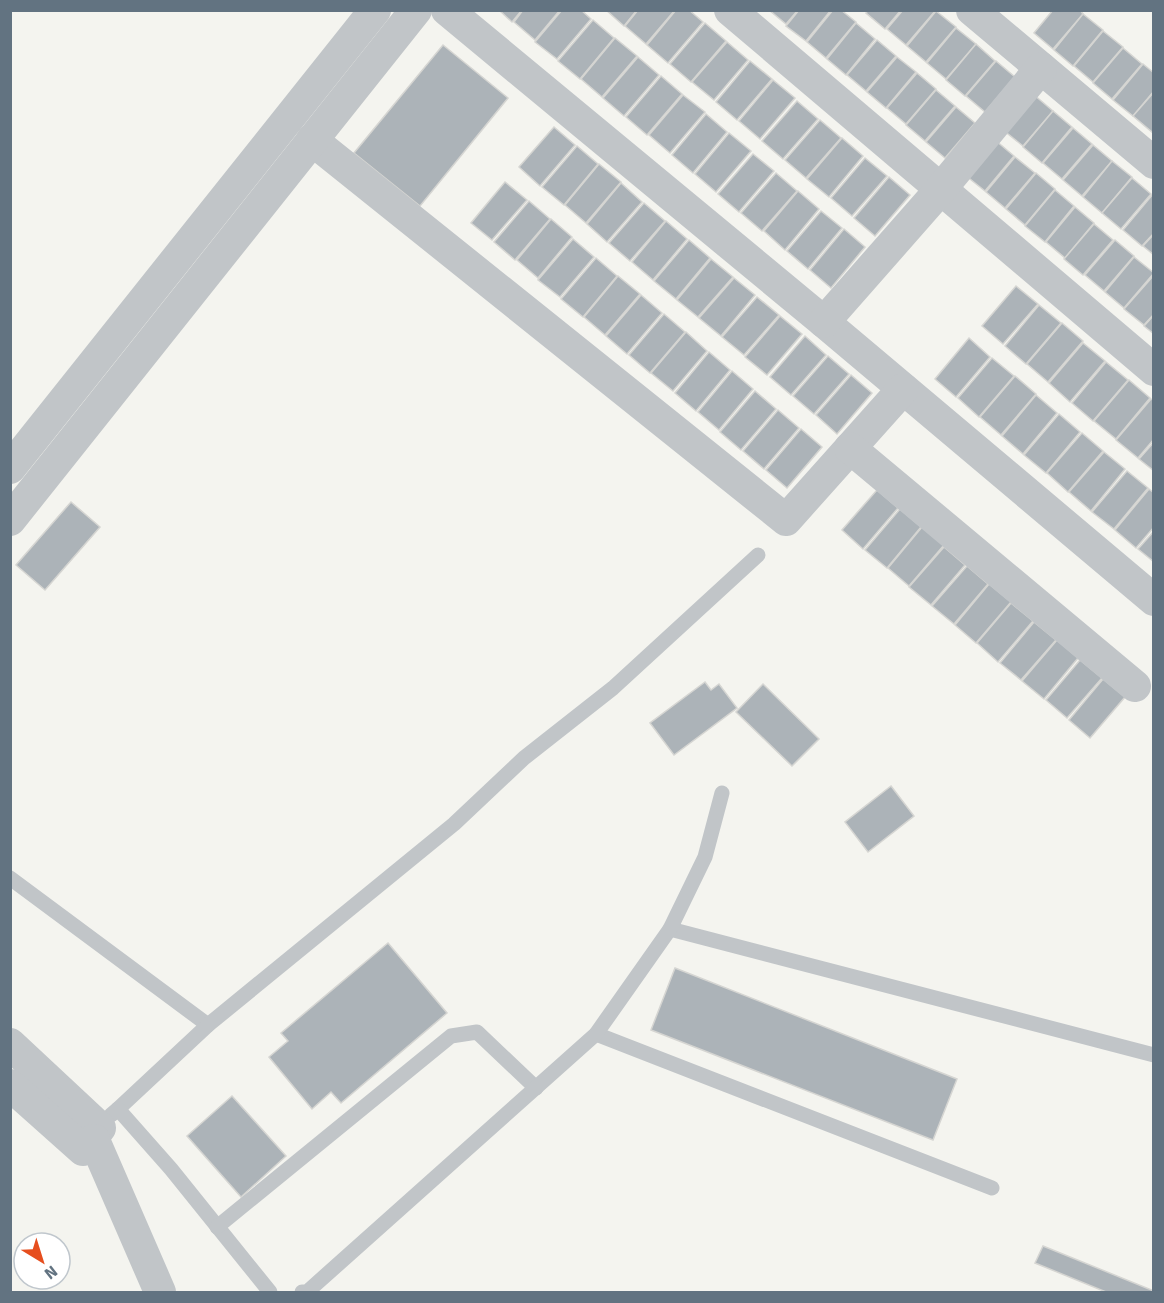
<svg xmlns="http://www.w3.org/2000/svg" width="1164" height="1303" viewBox="0 0 1164 1303" font-family="Signika,sans-serif">
<style>
.building{fill:#acb3b8;stroke:#d5d5d2;stroke-width:1.5}
.lines{fill:none;stroke-linecap:round;stroke-linejoin:round}
.lane{stroke:#c1c5c8;stroke-width:15}
.street{stroke:#c1c5c8;stroke-width:32}
</style>
<rect width="100%" height="100%" fill="#f4f4ef"/>
<g class="building">
<polygon points="499,10 522,10 512,22"/>
<polygon points="523,10 560,10 535,40 514,22"/>
<polygon points="562,10 581,10 591,19 557,59 535,42"/>
<polygon points="606,10 637,10 624,26"/>
<polygon points="638,10 675,10 646,44 625,26"/>
<polygon points="676,10 689,10 703,22 668,63 647,45"/>
<polygon points="769,10 798,10 786,24"/>
<polygon points="799,10 831,10 806,41 786,26"/>
<polygon points="833,10 841,10 856,22 826,58 807,42"/>
<polygon points="868,10 901,10 885,29 866,13"/>
<polygon points="903,10 936,10 906,45 887,29"/>
<polygon points="1053,10 1080,10 1083,14 1053,49 1034,33"/>
<polygon points="936,11 956,27 926,62 907,46"/>
<polygon points="1083,14 1103,30 1073,66 1054,50"/>
<polygon points="593,20 614,38 580,79 558,61"/>
<polygon points="705,23 726,41 691,82 670,64"/>
<polygon points="856,23 875,39 846,75 827,59"/>
<polygon points="956,28 976,44 946,79 927,63"/>
<polygon points="1103,31 1123,47 1093,82 1074,66"/>
<polygon points="615,38 637,56 602,97 581,79"/>
<polygon points="877,40 896,56 866,91 847,75"/>
<polygon points="727,42 748,60 714,100 692,82"/>
<polygon points="976,44 995,61 965,96 946,80"/>
<polygon points="443,45 508,98 420,206 354,153"/>
<polygon points="1123,48 1142,64 1112,99 1093,83"/>
<polygon points="638,57 659,75 624,116 603,98"/>
<polygon points="897,57 916,72 886,108 867,92"/>
<polygon points="750,61 772,79 737,120 716,102"/>
<polygon points="996,61 1015,77 985,112 966,96"/>
<polygon points="1143,64 1154,73 1154,91 1133,116 1113,100"/>
<polygon points="917,73 936,89 906,124 887,108"/>
<polygon points="661,76 682,94 647,135 626,117"/>
<polygon points="773,80 795,98 760,139 739,121"/>
<polygon points="936,90 955,106 925,141 906,125"/>
<polygon points="1154,92 1154,131 1152,132 1133,116"/>
<polygon points="1033,94 1053,111 1023,146 1003,130"/>
<polygon points="683,95 705,112 670,153 649,135"/>
<polygon points="797,101 818,119 783,159 762,141"/>
<polygon points="956,107 975,123 945,158 926,142"/>
<polygon points="1053,111 1072,127 1042,163 1023,147"/>
<polygon points="706,114 727,132 693,173 672,155"/>
<polygon points="820,120 841,138 806,178 785,160"/>
<polygon points="554,127 575,145 540,186 519,167"/>
<polygon points="1073,128 1092,144 1062,179 1043,163"/>
<polygon points="729,133 751,151 716,192 695,174"/>
<polygon points="842,138 863,156 829,197 807,179"/>
<polygon points="995,140 1014,156 985,191 965,175"/>
<polygon points="1093,145 1112,161 1082,196 1063,180"/>
<polygon points="577,146 598,164 564,205 542,187"/>
<polygon points="753,154 774,171 739,212 718,194"/>
<polygon points="1015,157 1035,173 1005,208 986,192"/>
<polygon points="865,158 887,176 852,216 831,198"/>
<polygon points="1112,161 1132,177 1102,213 1083,197"/>
<polygon points="599,164 621,182 586,223 565,205"/>
<polygon points="776,173 797,191 762,231 741,213"/>
<polygon points="1036,173 1055,189 1025,225 1006,209"/>
<polygon points="889,177 910,195 875,236 854,218"/>
<polygon points="1132,178 1151,194 1121,229 1102,213"/>
<polygon points="505,182 527,200 492,240 471,223"/>
<polygon points="621,183 642,202 607,242 587,224"/>
<polygon points="1055,190 1074,206 1045,242 1025,226"/>
<polygon points="798,191 819,209 785,250 764,231"/>
<polygon points="1153,194 1154,233 1142,246 1123,230"/>
<polygon points="529,201 550,219 515,260 494,242"/>
<polygon points="644,203 665,221 630,261 609,243"/>
<polygon points="1075,207 1094,223 1065,258 1046,242"/>
<polygon points="821,211 842,228 808,269 787,251"/>
<polygon points="551,219 572,237 538,278 517,260"/>
<polygon points="666,221 687,239 653,280 632,262"/>
<polygon points="1094,224 1113,240 1083,275 1064,259"/>
<polygon points="844,229 865,247 831,288 810,270"/>
<polygon points="1154,234 1154,255 1143,246"/>
<polygon points="573,239 594,257 560,297 538,280"/>
<polygon points="689,240 710,258 676,299 654,281"/>
<polygon points="1115,240 1134,256 1104,291 1085,275"/>
<polygon points="1134,257 1154,273 1124,308 1105,292"/>
<polygon points="596,258 617,276 583,317 561,299"/>
<polygon points="711,259 733,277 698,317 677,300"/>
<polygon points="1154,275 1154,314 1144,325 1124,309"/>
<polygon points="618,276 640,294 605,335 584,317"/>
<polygon points="734,278 755,295 721,336 699,318"/>
<polygon points="1016,286 1038,304 1003,344 982,326"/>
<polygon points="641,295 662,313 627,354 606,336"/>
<polygon points="757,297 779,315 744,355 722,337"/>
<polygon points="1039,305 1061,323 1026,364 1005,346"/>
<polygon points="664,314 685,332 650,373 629,355"/>
<polygon points="1154,315 1154,334 1144,326"/>
<polygon points="780,316 802,334 767,375 745,357"/>
<polygon points="1062,323 1083,341 1048,382 1027,364"/>
<polygon points="686,332 707,351 673,391 651,373"/>
<polygon points="805,336 826,355 791,395 770,377"/>
<polygon points="969,338 990,357 956,397 935,379"/>
<polygon points="1083,343 1105,361 1070,402 1049,383"/>
<polygon points="709,352 730,370 696,411 675,393"/>
<polygon points="828,356 849,374 814,414 793,396"/>
<polygon points="992,358 1014,376 979,417 958,398"/>
<polygon points="1106,362 1128,380 1093,421 1072,403"/>
<polygon points="732,371 753,389 719,430 698,412"/>
<polygon points="851,375 872,393 837,434 816,415"/>
<polygon points="1015,376 1036,394 1001,435 980,417"/>
<polygon points="1129,380 1150,398 1116,439 1094,421"/>
<polygon points="755,391 776,409 741,450 720,432"/>
<polygon points="1036,395 1057,413 1023,454 1002,436"/>
<polygon points="1151,399 1154,401 1154,439 1138,458 1116,440"/>
<polygon points="778,410 799,428 764,469 743,451"/>
<polygon points="1059,414 1080,432 1046,473 1024,455"/>
<polygon points="801,429 822,447 787,488 766,470"/>
<polygon points="1082,433 1103,451 1068,492 1047,473"/>
<polygon points="1154,442 1154,471 1139,459"/>
<polygon points="1104,452 1125,469 1091,511 1069,492"/>
<polygon points="1127,471 1148,488 1114,529 1092,512"/>
<polygon points="1149,489 1154,493 1154,527 1136,548 1115,530"/>
<polygon points="877,490 898,508 863,549 842,530"/>
<polygon points="71,502 100,527 45,590 16,565"/>
<polygon points="900,509 921,527 887,568 865,550"/>
<polygon points="922,527 944,545 909,586 888,568"/>
<polygon points="1154,531 1154,562 1138,549"/>
<polygon points="944,547 965,565 931,605 909,587"/>
<polygon points="967,566 988,584 954,624 932,606"/>
<polygon points="989,584 1011,602 976,643 955,625"/>
<polygon points="1011,603 1033,621 998,662 977,643"/>
<polygon points="1034,622 1056,640 1021,680 1000,663"/>
<polygon points="1057,640 1078,658 1044,699 1022,681"/>
<polygon points="1080,660 1102,678 1067,718 1046,700"/>
<polygon points="1103,679 1125,697 1090,738 1069,720"/>
<polygon points="705,682 711,690 719,684 737,708 674,755 650,723"/>
<polygon points="763,684 819,739 792,766 736,712"/>
<polygon points="891,786 914,816 868,852 845,822"/>
<polygon points="388,943 447,1013 341,1103 331,1092 312,1109 269,1057 288,1041 281,1033"/>
<polygon points="675,968 957,1079 933,1140 651,1030"/>
<polygon points="232,1096 286,1156 241,1197 187,1136"/>
<polygon points="1043,1246 1154,1291 1154,1292 1106,1292 1035,1263"/>
</g>
<g class="lines">
<g class="lane">
<polyline points="10,878 208,1025"/>
<polyline points="670,929 1154,1055"/>
<polyline points="596,1034 992,1188"/>
<polyline points="118,1109 208,1025 454,824 524,758 613,688 758,555"/>
<polyline points="111,1115 118,1109 171,1169 270,1292"/>
<polyline points="217,1227 451,1036 477,1032 536,1088"/>
<polyline points="302,1292 307,1292 596,1034 670,929 705,857 722,793"/>
</g>
<g class="street">
<polyline points="447,10 824,322 1154,600"/>
<polyline points="730,10 1154,370"/>
<polyline points="972,10 1154,163"/>
<polyline points="312,140 786,520 903,389"/>
<polyline points="824,322 940,190 1041,68"/>
<polyline points="850,448 1135,686"/>
<polyline points="10,468 375,10"/>
<polyline points="10,520 416,10"/>
<polyline points="10,1044 100,1128"/>
<polyline points="10,1085 83,1150 94,1140 160,1292"/>
</g>
</g>
<rect width="1164" height="1303" fill="none" stroke="#627381" stroke-width="24"/>
<g transform="translate(42 1261) rotate(142)"><circle r="28" fill="#ffffff" stroke="#c0c7cd" stroke-width="1.5"/>
<path d="M0-4.5L10 22L0 15L-10 22Z" fill="#e64e1e"/>
<text y="-9" font-size="16" font-weight="bold" text-anchor="middle" fill="#627381">N</text>
</g>
</svg>
